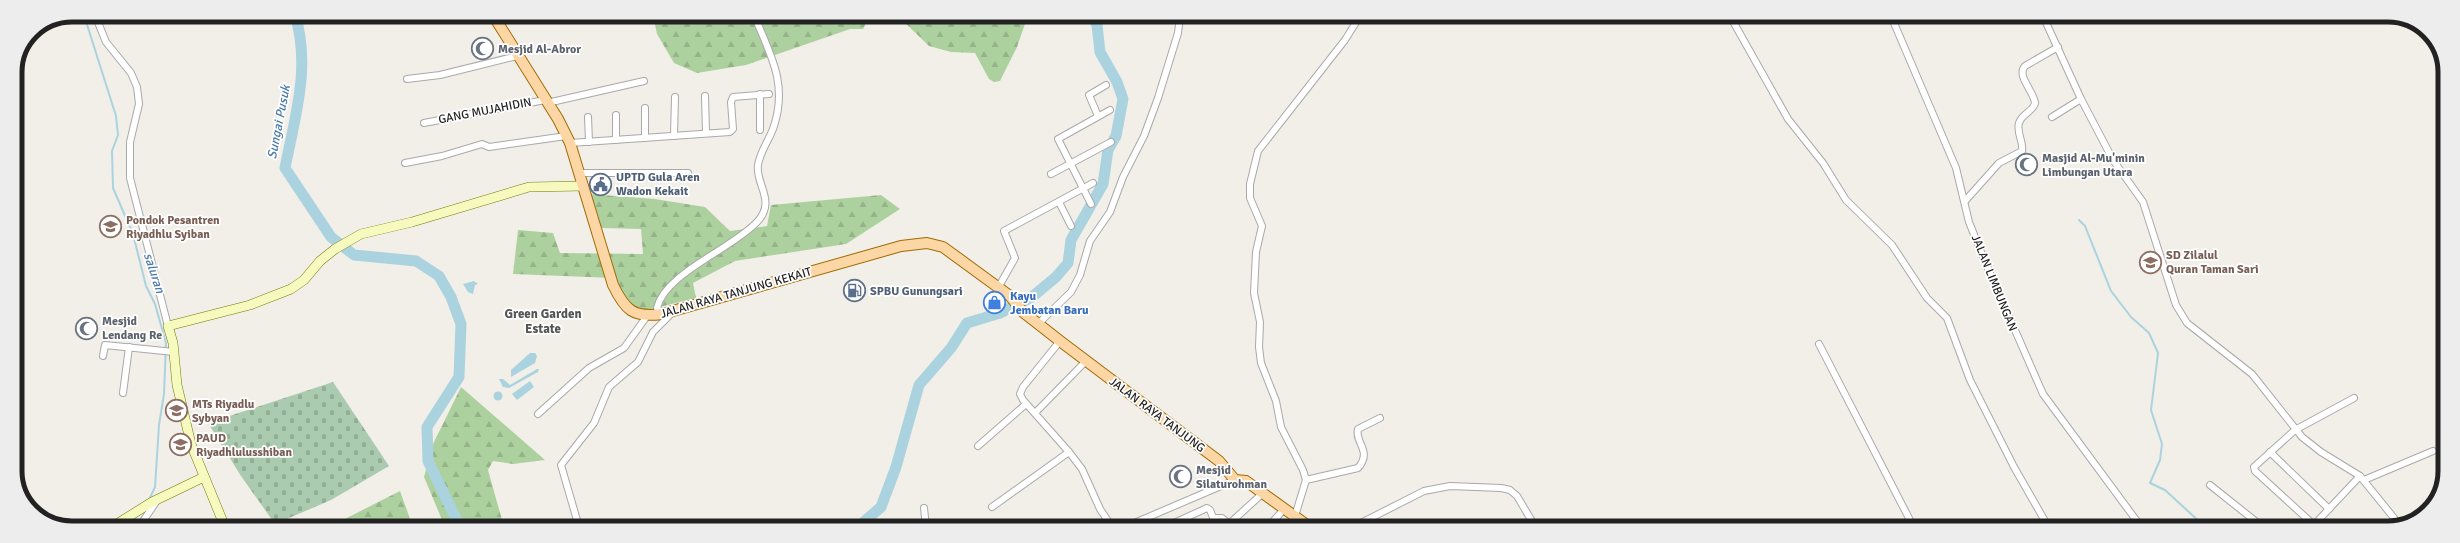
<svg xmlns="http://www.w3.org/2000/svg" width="2460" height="543" viewBox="0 0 2460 543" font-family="Signika,sans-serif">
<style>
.forest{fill:url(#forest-firs)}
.cemetery{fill:url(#cemetery-stones)}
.water{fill:#aad3df}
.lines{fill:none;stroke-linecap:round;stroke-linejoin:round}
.stream{stroke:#aad3df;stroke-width:2}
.river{stroke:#aad3df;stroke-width:11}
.street-casing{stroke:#a9a9a9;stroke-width:8}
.secondary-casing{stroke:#707d05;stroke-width:10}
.primary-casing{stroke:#a06b00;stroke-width:12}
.street{stroke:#fff;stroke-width:6}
.secondary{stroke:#f7fabf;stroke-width:9}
.primary{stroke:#fcd6a4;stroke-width:10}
.labels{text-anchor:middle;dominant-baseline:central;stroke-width:3.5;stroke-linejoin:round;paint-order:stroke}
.worship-label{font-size:12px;font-weight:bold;fill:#5b616d;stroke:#fff;text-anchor:start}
.street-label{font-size:12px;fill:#222;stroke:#fff}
.service-label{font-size:12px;font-weight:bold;fill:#4e5e75;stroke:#fff;text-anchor:start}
.education-label{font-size:12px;font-weight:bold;fill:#785e54;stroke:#fff;text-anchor:start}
.shop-label{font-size:12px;font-weight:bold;fill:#366cbe;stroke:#fff;text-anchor:start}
.water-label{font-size:13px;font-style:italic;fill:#4a7aab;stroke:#fff}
.neighbourhood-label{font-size:13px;font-weight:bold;fill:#555;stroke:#fff}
.rim{fill:none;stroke:#222;stroke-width:5}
</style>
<defs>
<pattern id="forest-firs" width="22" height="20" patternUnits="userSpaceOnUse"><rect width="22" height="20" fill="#add19e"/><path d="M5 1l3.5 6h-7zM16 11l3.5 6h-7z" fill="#95b388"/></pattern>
<pattern id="cemetery-stones" width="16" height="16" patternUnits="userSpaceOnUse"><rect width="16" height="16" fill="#aacbaf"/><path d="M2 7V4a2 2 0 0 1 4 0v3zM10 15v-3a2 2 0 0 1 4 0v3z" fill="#92ae96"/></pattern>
</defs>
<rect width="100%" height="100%" fill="#f2efe9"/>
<g class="forest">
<polygon points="653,15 870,15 863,29 850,29 746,65 697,73 674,63 657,34"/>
<polygon points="897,15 1028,15 1017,47 1000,81 994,82 989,79 975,53 951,52 929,46"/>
<polygon points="589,194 655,199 705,207 730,231 767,226 771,205 881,195 900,209 846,244 735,261 693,283 696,298 639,312 618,295 613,278 513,274 518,230 553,233 560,253 643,254 641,229 602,228"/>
<polygon points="461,387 545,460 513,464 493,461 488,470 504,527 445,527 424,477 433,444"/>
<polygon points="400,491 413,527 329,527"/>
</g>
<polygon class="cemetery" points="333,382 389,466 331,500 275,524 241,476 208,423"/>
<g class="water">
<polygon points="474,281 478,284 475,285 473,294 468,292 463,284"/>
<polygon points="530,353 535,353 537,356 535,363 511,377 511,370"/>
<polygon points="537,369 539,369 538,372 509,388 503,387 499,379 503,379 510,385"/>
<polygon points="530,381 534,387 517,400 512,394"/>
<circle cx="498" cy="396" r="4.5"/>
</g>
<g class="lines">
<g class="stream">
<polyline points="84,15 116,116 118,135 112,151 113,188 133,234 146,286 155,304 166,343 164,394 159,425 155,487 149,500"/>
<polyline points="2079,220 2085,226 2111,291 2131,317 2149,333 2158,353 2151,410 2162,444 2160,460 2150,483 2165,490 2203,525 2212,528"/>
</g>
<g class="river">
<path d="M295 15C311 66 295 117 285 168L331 237 354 255 416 261 439 276 451 297 461 324 459 377 427 427 428 461 460 527"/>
<polyline points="858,527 881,507 896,467 919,385 951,348 967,323 1000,313 1032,297 1056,277 1068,263 1071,240 1103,184 1108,150 1116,136 1123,99 1117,82 1100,52 1097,25 1091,15"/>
</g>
<defs>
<g id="street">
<polyline points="95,15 106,42 131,73 137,87 139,104 130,142 130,178 168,326"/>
<polyline points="1730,16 1788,119 1823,163 1846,200 1892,245 1927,298 1947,318 1970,380 2014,467 2049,528"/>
<polyline points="1891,16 1956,168 1969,222 1983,257 2043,394 2142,528"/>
<polyline points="2043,16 2081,99 2113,160 2143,202 2176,305 2187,323 2252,374 2302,437 2321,452 2360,476 2394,518"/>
<polyline points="407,79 440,75 517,56"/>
<polyline points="705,96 706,133"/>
<polyline points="547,103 644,81"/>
<polyline points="645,108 645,138"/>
<polyline points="616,115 616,140"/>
<polyline points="1098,116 1089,95 1106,85"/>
<polyline points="588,117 589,142"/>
<polyline points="2052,117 2081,99"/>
<polyline points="424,123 545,100"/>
<polyline points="760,130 760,94"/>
<polyline points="674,136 675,97"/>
<polyline points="570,143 730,132 733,129 731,102 733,97 769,94"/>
<polyline points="405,163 442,156 482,144 489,147 566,136"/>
<polyline points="580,173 688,173"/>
<polyline points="1051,174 1111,142"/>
<path d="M1965 201 1999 163 2022 151C2024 142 2016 133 2019 123 2022 113 2033 112 2035 103 2034 91 2016 76 2025 66L2058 47"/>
<polyline points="1059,202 1071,226"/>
<polyline points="1091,204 1058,139 1110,110"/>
<polyline points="998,288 1015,258 1004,231 1093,183"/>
<path d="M662 314 657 308C665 273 732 249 757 222 777 201 755 184 758 165 760 151 770 139 774 126 788 83 770 54 754 15"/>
<polyline points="1038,324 1071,292 1080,275 1090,241 1110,212 1123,177 1144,136 1158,98 1178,33 1180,16"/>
<polyline points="1819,344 1914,528"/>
<polyline points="103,356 105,345 174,352"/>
<polyline points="123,393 129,347"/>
<polyline points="1035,413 1086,361"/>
<polyline points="538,414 589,368 624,348 647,316"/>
<polyline points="978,446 1026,404"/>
<polyline points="1069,452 1082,469 1100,509 1112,527"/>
<polyline points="2270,452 2329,509"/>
<path d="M1306 480 1358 468C1373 451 1354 442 1358 429L1380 418"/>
<polyline points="2364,480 2433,451"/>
<polyline points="2210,485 2264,528"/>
<polyline points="992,507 1069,452 1023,400 1020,394 1023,387 1060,341"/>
<polyline points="924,508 926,527"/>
<polyline points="1295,516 1306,480 1303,470 1281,427 1276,401 1261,363 1259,347 1260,322 1254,293 1256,252 1262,226 1250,198 1250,184 1258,151 1345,40 1360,16"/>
<polyline points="1213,518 1222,518 1233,527"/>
<polyline points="1182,520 1185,527"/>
<polyline points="1229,524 1263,493"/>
<polyline points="2314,525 2255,471 2254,467 2295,430 2354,398"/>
<polyline points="139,527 156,502"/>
<polyline points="579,527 561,465 594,423 609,387 638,362 653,332 671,314"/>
<polyline points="1125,527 1235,480"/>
<polyline points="1165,527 1207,508 1210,510 1217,527"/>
<polyline points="1268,527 1285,508"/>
<polyline points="2312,527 2360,476"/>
<polyline points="1351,528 1424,491 1450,486 1501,488 1510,490 1517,496 1536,528"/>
</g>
<g id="secondary">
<polyline points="112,527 152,502 204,477"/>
<polyline points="225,527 191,444 177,385 173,343 168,326 250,305 291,289 304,280 320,261 335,249 361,234 412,222 529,187 583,186"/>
</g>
<path id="primary" d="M493 15 558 119 570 143 613 285C625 310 633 318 662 314L901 246 927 243 943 247 1010 296 1023 312 1060 341 1219 461 1235 480 1246 481 1311 528"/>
</defs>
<use href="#street" class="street-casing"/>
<use href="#secondary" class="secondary-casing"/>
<use href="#primary" class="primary-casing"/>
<use href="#street" class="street"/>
<use href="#secondary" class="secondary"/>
<use href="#primary" class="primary"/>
</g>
<defs>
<symbol id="mosque-ring" viewBox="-11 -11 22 22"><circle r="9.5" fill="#fff" stroke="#6b7280" stroke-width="1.5"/><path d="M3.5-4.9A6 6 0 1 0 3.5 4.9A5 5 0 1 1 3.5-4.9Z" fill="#6b7280"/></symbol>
<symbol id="civic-ring" viewBox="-11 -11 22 22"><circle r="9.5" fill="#fff" stroke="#5c6f8a" stroke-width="1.5"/><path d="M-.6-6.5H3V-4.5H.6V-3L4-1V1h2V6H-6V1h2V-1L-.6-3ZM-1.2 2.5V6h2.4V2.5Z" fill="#5c6f8a"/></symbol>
<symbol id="school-ring" viewBox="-11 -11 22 22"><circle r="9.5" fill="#fff" stroke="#8d6e63" stroke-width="1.5"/><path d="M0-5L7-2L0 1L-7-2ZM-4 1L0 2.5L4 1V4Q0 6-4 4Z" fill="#8d6e63"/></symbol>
<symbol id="fuel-ring" viewBox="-11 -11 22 22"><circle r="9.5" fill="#fff" stroke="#5c6f8a" stroke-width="1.5"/><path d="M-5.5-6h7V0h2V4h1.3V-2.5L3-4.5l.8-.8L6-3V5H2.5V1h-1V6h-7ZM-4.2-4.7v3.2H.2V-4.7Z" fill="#5c6f8a"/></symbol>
<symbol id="shop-ring" viewBox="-11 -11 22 22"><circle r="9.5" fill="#fff" stroke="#3f7fe0" stroke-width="1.5"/><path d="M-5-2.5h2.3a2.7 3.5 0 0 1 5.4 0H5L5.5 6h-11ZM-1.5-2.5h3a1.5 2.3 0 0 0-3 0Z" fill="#3f7fe0"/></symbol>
</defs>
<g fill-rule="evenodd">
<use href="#mosque-ring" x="470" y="36" width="25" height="25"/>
<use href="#mosque-ring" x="2014" y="152" width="25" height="25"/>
<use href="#civic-ring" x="588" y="172" width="25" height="25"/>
<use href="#school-ring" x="98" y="214" width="25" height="25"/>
<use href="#school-ring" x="2138" y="250" width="25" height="25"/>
<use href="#fuel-ring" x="842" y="278" width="25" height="25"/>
<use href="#shop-ring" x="982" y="290" width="25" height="25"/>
<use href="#mosque-ring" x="74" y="316" width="25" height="25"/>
<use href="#school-ring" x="164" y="398" width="25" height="25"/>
<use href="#school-ring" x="168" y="432" width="25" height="25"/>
<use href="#mosque-ring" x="1168" y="464" width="25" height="25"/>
</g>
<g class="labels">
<g class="worship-label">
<text x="498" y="49">Mesjid Al-Abror</text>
<text x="2042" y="158">Masjid Al-Mu'minin<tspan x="2042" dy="14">Limbungan Utara</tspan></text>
<text x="102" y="321">Mesjid<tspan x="102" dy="14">Lendang Re</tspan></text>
<text x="1196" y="470">Mesjid<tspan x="1196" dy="14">Silaturohman</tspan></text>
</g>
<g class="street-label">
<text transform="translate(485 111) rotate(-11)">GANG MUJAHIDIN</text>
<text transform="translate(1994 283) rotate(68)">JALAN LIMBUNGAN</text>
<text transform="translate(736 293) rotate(-16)">JALAN RAYA TANJUNG KEKAIT</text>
<text transform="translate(1157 415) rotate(37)">JALAN RAYA TANJUNG</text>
</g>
<g class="service-label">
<text x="616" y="177">UPTD Gula Aren<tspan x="616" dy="14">Wadon Kekait</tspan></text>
<text x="870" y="291">SPBU Gunungsari</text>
</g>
<g class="education-label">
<text x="126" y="220">Pondok Pesantren<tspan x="126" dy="14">Riyadhlu Syiban</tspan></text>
<text x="2166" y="255">SD Zilalul<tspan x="2166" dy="14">Quran Taman Sari</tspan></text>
<text x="192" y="404">MTs Riyadlu<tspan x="192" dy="14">Sybyan</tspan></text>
<text x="196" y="438">PAUD<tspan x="196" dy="14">Riyadhlulusshiban</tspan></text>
</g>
<g class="shop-label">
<text x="1010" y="296">Kayu<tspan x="1010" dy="14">Jembatan Baru</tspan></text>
</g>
<g class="water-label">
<text transform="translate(279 122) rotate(-79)">Sungai Pusuk</text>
<text transform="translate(154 273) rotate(72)">saluran</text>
</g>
<g class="neighbourhood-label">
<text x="543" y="314">Green Garden<tspan x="543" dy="15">Estate</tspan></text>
</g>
</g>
<path d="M0 0H2460V543H0ZM72 22H2388A50 50 0 0 1 2438 72V471A50 50 0 0 1 2388 521H72A50 50 0 0 1 22 471V72A50 50 0 0 1 72 22Z" fill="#ededed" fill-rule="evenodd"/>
<path class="rim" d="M72 22H2388A50 50 0 0 1 2438 72V471A50 50 0 0 1 2388 521H72A50 50 0 0 1 22 471V72A50 50 0 0 1 72 22Z"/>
</svg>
